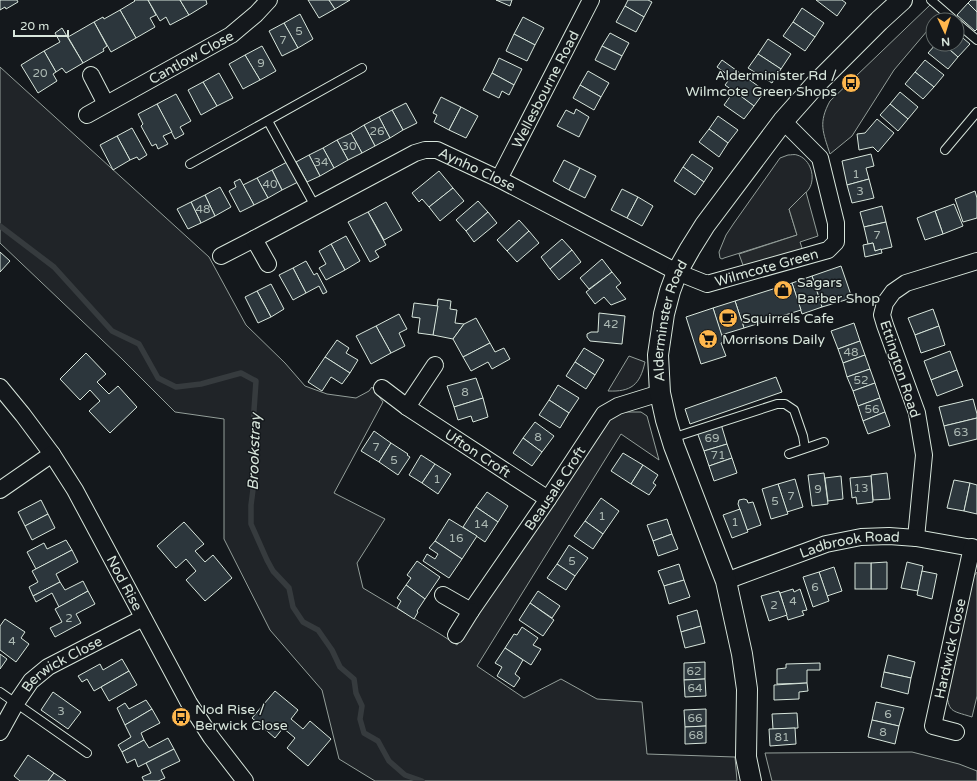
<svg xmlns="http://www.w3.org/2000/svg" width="977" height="781" viewBox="0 0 977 781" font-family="'Varela Round',sans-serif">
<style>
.green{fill:#202428;stroke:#939e99}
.parking{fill:#24282b;stroke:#939e99}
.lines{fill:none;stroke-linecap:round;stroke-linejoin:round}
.stream{stroke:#363b3e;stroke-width:5.5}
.building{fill:#2c363c;stroke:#d8e6dc}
.service-casing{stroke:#d8e6dc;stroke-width:10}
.minor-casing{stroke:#d8e6dc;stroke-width:18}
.tertiary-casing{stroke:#d8e6dc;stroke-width:22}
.service{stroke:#14181c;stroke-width:8}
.minor{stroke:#14181c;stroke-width:16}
.tertiary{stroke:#14181c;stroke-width:20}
.labels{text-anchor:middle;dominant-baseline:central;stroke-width:3;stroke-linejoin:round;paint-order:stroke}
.number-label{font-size:12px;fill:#adbab4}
.street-label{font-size:14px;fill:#d8e6dc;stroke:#14181c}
.poi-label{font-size:14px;fill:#d8e6dc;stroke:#14181c;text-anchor:start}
.water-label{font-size:15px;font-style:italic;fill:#d8e6dc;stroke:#14181c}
</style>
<rect width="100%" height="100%" fill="#14181c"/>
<g class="green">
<path d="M930 5 941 14 936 20H933V24L894 70 852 136 830 154C823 132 818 123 830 101Z"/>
<polygon points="0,67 209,257 246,325 285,363 305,386 327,394 356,398 369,391 372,387 383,402 334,493 385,519 357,563 363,588 440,634 457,645 603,423 619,412 641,412 647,416 659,460 621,434 477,666 524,698 561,679 597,699 642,702 647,754 735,757 737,781 375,781 339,759 322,690 270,630 224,539 224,419 175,412 121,358 0,243"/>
<path d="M788 155C791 155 795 154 797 155 811 159 816 178 809 189 804 196 795 203 789 209L797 235 724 258 722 259 720 258 719 252 726 235 734 223 780 158Z"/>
<path d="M629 356 645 362C640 385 631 392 608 391Z"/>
<path d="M977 572V696L972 717C950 710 949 713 946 689L974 576Z"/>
<polygon points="912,752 959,764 977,771 977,781 772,781 765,753"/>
</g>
<polygon class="parking" points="806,192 818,236 800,242 803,251 744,268 739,254 797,235 789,209"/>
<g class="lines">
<polyline class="stream" points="0,226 54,267 112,331 139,344 158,378 176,387 201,384 241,373 256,381 254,410 253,449 254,482 251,505 251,524 267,560 273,571 289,588 293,607 303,622 318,630 332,650 340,667 354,679 356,693 362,706 360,719 364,733 378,741 389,761 405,775 422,781"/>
</g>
<g class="building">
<polygon points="0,0 17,0 18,2 6,9 5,7 0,10"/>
<polygon points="134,0 148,0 156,15 150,18 155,27 136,38 120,10 135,1"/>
<polygon points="148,0 180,0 189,15 170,25 166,17 160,21"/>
<polygon points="180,0 206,0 207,4 189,15"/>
<polygon points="308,0 329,0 335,9 319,18"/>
<polygon points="329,0 350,0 335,9"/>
<polygon points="496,0 512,0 510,6"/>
<polygon points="628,0 648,0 652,2 644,17 625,6"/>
<polygon points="816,0 842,0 846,3 837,16"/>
<polygon points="971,0 977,0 977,12 968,3"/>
<polygon points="968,3 977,12 977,29 975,31 957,15"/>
<polygon points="625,6 644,17 636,32 616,22"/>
<polygon points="802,8 824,23 815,37 793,22"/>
<polygon points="120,10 136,38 111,52 94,22 103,17 104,19"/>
<polygon points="300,14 313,39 298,48 284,23"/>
<polygon points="523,17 544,28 535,45 514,34"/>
<polygon points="94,22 107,46 103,49 104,51 83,63 68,37"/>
<polygon points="793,22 815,37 805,51 783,36"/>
<polygon points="284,23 298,48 282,56 269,31"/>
<polygon points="62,28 83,63 66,73 62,68 56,72 44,51 60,42 55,33"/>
<polygon points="610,33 629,43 622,56 602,46"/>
<polygon points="957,33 970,44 958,57 943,44 957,44"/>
<polygon points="514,34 535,45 527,61 506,51"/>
<polygon points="768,39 791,54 781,69 758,54"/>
<polygon points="936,44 943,44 958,57 948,69 928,53"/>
<polygon points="262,46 276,71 260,80 245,55"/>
<polygon points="602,46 622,56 615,70 595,60"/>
<polygon points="44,51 56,72 53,74 57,81 38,93 21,65"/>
<polygon points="758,54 781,69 772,83 748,68"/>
<polygon points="245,55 260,80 243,89 229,64"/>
<polygon points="499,58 522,69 514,85 492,73"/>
<polygon points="722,60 765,91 754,106 725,85 731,77 717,67"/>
<polygon points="925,60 944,75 934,87 915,72"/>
<polygon points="588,71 609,83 601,97 580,85"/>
<polygon points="915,72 934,87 923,99 905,84"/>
<polygon points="219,73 233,98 217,106 203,82"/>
<polygon points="492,73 514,85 509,95 502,91 499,98 483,90"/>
<polygon points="203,82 217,106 201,115 188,90"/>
<polygon points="580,85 601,97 594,110 573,98"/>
<polygon points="734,91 754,106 744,119 724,105"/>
<polygon points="900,92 918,107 908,119 890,104"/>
<polygon points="176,94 191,121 180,127 184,134 175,139 157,104"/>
<polygon points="441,97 461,107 449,130 434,122 437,115 433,113"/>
<polygon points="406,103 417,123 403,130 392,110"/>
<polygon points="157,104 172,132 163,136 168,144 158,149 156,144 152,146 141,126 143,124 138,114"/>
<polygon points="890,104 908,119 898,131 880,115"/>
<polygon points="461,107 478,116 466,138 449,130"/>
<polygon points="576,109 589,117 579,137 557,126 566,110 574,114"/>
<polygon points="392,110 403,130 390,138 379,117"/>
<polygon points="718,116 738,130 728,143 709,129"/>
<polygon points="379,117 390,138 375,146 364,125"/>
<polygon points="877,119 894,133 878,152 873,147 859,150 857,134 865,133"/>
<polygon points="364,125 375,146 362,153 351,133"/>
<polygon points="132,128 147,155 139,160 137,157 130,160 117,136"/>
<polygon points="709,129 728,143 719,157 699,142"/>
<polygon points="351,133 362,153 348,160 337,140"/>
<polygon points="117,136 130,160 113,170 100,145"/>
<polygon points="337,140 348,160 334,168 323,148"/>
<polygon points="323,148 334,168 320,176 309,155"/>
<polygon points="692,154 713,168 704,182 683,167"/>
<polygon points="871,154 874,166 866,168 869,179 847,185 842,161"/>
<polygon points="309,155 320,176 307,182 296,162"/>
<polygon points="564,160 580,168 569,190 553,181"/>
<polygon points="287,162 298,182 282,190 272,170"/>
<polygon points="683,167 704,182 695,195 674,181"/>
<polygon points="580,168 596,176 585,198 569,190"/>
<polygon points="272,170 282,190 268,198 257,178"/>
<polygon points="439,171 453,188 429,207 422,199 419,202 412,193"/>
<polygon points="257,178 268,198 254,205 243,185"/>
<polygon points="240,179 254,205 240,212 229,191 236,187 234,182"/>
<polygon points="869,179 874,198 852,203 847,185"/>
<polygon points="220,187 231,207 215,216 205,195"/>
<polygon points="453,188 464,201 440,221 429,207"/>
<polygon points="622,189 638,197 627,218 611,210"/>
<polygon points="975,191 977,198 977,218 963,222 955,199"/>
<polygon points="205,195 215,216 201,223 191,202"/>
<polygon points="638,197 653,206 642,226 627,218"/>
<polygon points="478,201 488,212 466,231 456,220"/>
<polygon points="191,202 201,223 188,229 177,209"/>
<polygon points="386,202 402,230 384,240 368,212"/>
<polygon points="954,204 963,226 943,234 935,211"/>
<polygon points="882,206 886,222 864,227 860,212"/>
<polygon points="935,211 943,234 925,240 917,218"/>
<polygon points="368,212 386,245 375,251 379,257 370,262 348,222"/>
<polygon points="488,212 497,223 474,242 466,231"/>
<polygon points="519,220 529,231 507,251 497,240"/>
<polygon points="886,222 892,247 875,251 873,243 868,244 864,227"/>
<polygon points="529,231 539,243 517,262 507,251"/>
<polygon points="346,236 360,261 345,270 331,244"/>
<polygon points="562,239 572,250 550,269 541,257"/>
<polygon points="873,243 875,251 881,249 882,253 865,257 863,245"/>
<polygon points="331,244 345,270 326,280 319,268 326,264 319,251"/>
<polygon points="572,250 581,262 559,280 550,269"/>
<polygon points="0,252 10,261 0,272"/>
<polygon points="602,259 612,272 589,289 580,278"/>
<polygon points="306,261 314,275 317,273 327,292 323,294 319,286 306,293 293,268"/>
<polygon points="841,266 852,298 822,307 812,276"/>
<polygon points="293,268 306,293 293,300 279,275"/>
<polygon points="612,272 621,283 616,287 626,299 611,305 604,297 595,304 586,292"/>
<polygon points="812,276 822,307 802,314 792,283"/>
<polygon points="792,283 801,310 744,328 735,301"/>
<polygon points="271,284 284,309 271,317 257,291"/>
<polygon points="257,291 271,317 258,323 245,297"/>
<polygon points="438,299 451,301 450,309 457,310 455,323 464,324 453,339 433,335"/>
<polygon points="735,301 744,328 721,335 713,308"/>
<polygon points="414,303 438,306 433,335 418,333 420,318 412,317"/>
<polygon points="713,308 724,342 721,343 726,356 701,364 686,317"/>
<polygon points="933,309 939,326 915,335 908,318"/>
<polygon points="599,313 625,316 622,344 590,341 587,337 587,334 591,332 598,332"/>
<polygon points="399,314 407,329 399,333 405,346 391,353 376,326"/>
<polygon points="476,318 490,343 463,357 453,339 464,324"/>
<polygon points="854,323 860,341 838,349 831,331"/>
<polygon points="376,326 391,353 371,364 356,336"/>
<polygon points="939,326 945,345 921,353 915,335"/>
<polygon points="337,340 349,348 346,353 358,360 350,373 325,357"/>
<polygon points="860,341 865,355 843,363 838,349"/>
<polygon points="490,343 495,352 504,348 510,359 492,369 488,362 471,371 463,357"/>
<polygon points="584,348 604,360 595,375 575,362"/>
<polygon points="950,351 957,370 931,380 924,361"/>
<polygon points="86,353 106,374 97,382 109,394 118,386 137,407 110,433 89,411 100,401 90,390 80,400 60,379"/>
<polygon points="865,355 870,369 847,377 843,363"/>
<polygon points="325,357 350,373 342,384 331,377 322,391 308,382"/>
<polygon points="575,362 595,375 586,389 566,376"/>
<polygon points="870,369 875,383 853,391 847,377"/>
<polygon points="957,370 963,386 937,396 931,380"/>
<polygon points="776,377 782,392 690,424 685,409"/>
<polygon points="476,378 483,398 454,407 447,386"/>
<polygon points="875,383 880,398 858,406 853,391"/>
<polygon points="558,385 579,398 569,413 549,400"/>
<polygon points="483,398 488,417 473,422 471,416 458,420 454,407"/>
<polygon points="880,398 885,412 863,421 858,406"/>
<polygon points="973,399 977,414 977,418 944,426 939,407"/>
<polygon points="549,400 569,413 560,428 539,415"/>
<polygon points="885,412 890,426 868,434 863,421"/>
<polygon points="977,418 977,439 949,446 944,426"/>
<polygon points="535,422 554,436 542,452 523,438"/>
<polygon points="721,424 727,444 704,451 697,432"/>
<polygon points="374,431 391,443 379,462 361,451"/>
<polygon points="523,438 542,452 532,466 513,453"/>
<polygon points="391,443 408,454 407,455 410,457 398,475 379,462"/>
<polygon points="727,444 732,458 709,466 704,451"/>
<polygon points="623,453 643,465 631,484 611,471"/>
<polygon points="421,455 435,464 422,483 409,475"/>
<polygon points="732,458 737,473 714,481 709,466"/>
<polygon points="435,464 451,474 438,494 422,483"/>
<polygon points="643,465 658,475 653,483 656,485 649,495 631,484"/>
<polygon points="824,473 828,504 812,506 808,475"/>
<polygon points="887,473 890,499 873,500 871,475"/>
<polygon points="841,476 843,499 828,501 825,478"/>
<polygon points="871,476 873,502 857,504 856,497 852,498 850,478"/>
<polygon points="795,479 803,507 787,512 778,484"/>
<polygon points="954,480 970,483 964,511 947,508"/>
<polygon points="970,483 977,485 977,514 964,511"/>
<polygon points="778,484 788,514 771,519 762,489"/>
<polygon points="487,492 508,506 498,522 476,507"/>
<polygon points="601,498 619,511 603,534 585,521"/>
<polygon points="744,499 747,500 748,503 753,502 761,525 747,530 738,504 739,500"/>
<polygon points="41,500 48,514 25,526 18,512"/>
<polygon points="476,507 498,522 485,542 463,527"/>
<polygon points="740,509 748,532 732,538 723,515"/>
<polygon points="48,514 55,528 32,540 25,526"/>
<polygon points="449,519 477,536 462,559 435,541"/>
<polygon points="667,519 672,534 653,541 647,525"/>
<polygon points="585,521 603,534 593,549 574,536"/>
<polygon points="184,522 204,544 195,551 205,562 213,555 232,578 205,601 186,580 196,571 186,559 176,568 157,546"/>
<polygon points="672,534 678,549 658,556 653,541"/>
<polygon points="66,540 72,550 36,569 27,552 44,543 47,549"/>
<polygon points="435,541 462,559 449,578 423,561 427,554 435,559 438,554 429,548"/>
<polygon points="569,545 588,558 575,576 557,564"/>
<polygon points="72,550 78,562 56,574 60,582 33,596 29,587 38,582 32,571"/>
<polygon points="417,561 440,577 425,599 406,585 411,578 407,575"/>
<polygon points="887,562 887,589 871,589 871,563"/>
<polygon points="907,562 923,566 918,591 901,588"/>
<rect x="855" y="563" width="16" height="26"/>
<polygon points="557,564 575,576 566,590 547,578"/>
<polygon points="679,564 684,580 664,586 658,571"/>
<polygon points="834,567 842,591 827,596 819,572"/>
<polygon points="922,571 937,574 932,599 917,595"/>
<polygon points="819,572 829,601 813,607 803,577"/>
<polygon points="684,580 690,597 669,604 664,586"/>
<polygon points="83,581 88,591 59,607 52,593 36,602 33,596 60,582 65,590"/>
<polygon points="406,585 425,599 417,611 418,612 414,619 397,608 401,601 397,598"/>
<polygon points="793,589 794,592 800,589 807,610 802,611 804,615 788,620 780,593"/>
<polygon points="88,591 95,604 76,614 81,623 55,637 50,628 62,622 55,609"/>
<polygon points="538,591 560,606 552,618 530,603"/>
<polygon points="779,591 787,615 769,621 761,596"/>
<polygon points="530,603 554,620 543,636 519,620"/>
<polygon points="697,610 701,626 681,632 677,616"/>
<polygon points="5,619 25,632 21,638 29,644 16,662 0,650 0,626"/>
<polygon points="701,626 705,643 685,648 681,632"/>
<polygon points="522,627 538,638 533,645 541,649 531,665 505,648 514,634 517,635"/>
<polygon points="505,648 523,660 515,674 520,678 514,687 497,676 502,667 495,663"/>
<polygon points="0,654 7,659 0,669"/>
<polygon points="888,655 915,662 911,678 884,672"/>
<polygon points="122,659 129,671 94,691 87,679 82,682 78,676 100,664 103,670"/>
<polygon points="705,662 705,679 684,680 684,663"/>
<polygon points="820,663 820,670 807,670 807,683 777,684 777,669 786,668 786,664"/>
<polygon points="129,671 137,685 109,701 101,687"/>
<polygon points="884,672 911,678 908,694 881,687"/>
<polygon points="705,679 706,696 685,697 684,680"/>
<polygon points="807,683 808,691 799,692 799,699 774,700 774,685"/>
<polygon points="275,691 298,710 291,719 303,729 310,721 331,739 308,766 287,748 295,738 283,728 275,738 252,718"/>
<polygon points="53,692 81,712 68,729 41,710"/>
<polygon points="146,700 152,709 125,725 117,708 125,703 129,709"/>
<polygon points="876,702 904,708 899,726 872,720"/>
<polygon points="152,709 160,723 141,733 144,740 122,752 118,745 131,737 125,725"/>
<polygon points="706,709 706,726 685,727 684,710"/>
<polygon points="797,713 798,728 773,729 772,714"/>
<polygon points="872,720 899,726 895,744 868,737"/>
<polygon points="706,726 706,743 685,744 685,727"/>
<polygon points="795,728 796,744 770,746 769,729"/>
<polygon points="168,738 174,749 138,767 135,759 127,763 122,752 144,740 149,748"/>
<polygon points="174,749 180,761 161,770 165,778 158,781 144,781 142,777 151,773 146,763"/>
<polygon points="28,755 54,773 48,781 20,781 14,776"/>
<polygon points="54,773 66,781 48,781"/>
</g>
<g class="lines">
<defs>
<g id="service">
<polyline points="931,0 954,20"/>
<polyline points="957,23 977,40"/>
<polyline points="268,121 315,206"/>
<polyline points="945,150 977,112"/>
<polyline points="190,164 362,68"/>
<polyline points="672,438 777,404 785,404 794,410 803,436 805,448"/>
<polyline points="789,454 824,442"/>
<polyline points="0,692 87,753"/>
</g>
<g id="minor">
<polyline points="91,75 106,104"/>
<path id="s1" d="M87 115 231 35 256 14 269 0"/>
<path id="s2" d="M499 179 591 0"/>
<polyline points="221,256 254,239"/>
<path id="s3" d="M268 264 254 239 415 153 425 150H437L499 179 677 272 707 284 828 250 836 242V223L820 158 783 121"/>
<path id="s4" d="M0 387 23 415 52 454 75 490 189 703 211 737 245 781"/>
<path id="s5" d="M382 388 407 407 548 499"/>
<polyline points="407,407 435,365"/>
<polyline points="0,490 52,454"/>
<polyline points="916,538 924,455 917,413 885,325 882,315 885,303 893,292 906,283 977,261"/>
<path id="s6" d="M726 581 826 544 861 537 889 536 916 538 977 549"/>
<path id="s7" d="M443 595 471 611 548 499 604 414 618 406 660 393"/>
<polyline points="456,635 471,611"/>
<path id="s8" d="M0 732 16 703 31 681 48 667 143 618"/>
<path id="s9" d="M956 732 933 726 972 547"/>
</g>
<g id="tertiary">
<path id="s10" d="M751 781 746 757 747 689 742 654 726 581 674 446 666 420 660 393 658 355 664 314 670 291 677 272 690 249 705 225 783 121 815 85 879 21 902 0"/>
</g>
</defs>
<use href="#service" class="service-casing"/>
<use href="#minor" class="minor-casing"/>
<use href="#tertiary" class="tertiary-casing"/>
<use href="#service" class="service"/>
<use href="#minor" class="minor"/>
<use href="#tertiary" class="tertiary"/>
</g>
<defs>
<symbol id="bus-disc" viewBox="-11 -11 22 22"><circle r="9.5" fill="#ffb74d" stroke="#14181c"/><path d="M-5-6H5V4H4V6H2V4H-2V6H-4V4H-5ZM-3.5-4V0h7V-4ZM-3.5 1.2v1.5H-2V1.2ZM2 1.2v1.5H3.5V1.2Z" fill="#111"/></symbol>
<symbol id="shop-disc" viewBox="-11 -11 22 22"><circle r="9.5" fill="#ffb74d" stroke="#14181c"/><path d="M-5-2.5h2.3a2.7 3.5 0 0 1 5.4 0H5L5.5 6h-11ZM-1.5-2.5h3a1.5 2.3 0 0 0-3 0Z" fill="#111"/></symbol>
<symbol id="cafe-disc" viewBox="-11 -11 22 22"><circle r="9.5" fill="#ffb74d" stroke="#14181c"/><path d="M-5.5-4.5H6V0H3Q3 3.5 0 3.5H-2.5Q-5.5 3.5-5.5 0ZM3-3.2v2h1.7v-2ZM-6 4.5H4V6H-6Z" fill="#111"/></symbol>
<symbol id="supermarket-disc" viewBox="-11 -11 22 22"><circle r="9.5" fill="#ffb74d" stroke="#14181c"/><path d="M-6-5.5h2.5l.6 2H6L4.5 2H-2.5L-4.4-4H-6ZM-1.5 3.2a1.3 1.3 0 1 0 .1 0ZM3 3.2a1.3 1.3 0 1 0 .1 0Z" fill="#111"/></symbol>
</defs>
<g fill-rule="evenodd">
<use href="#bus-disc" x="840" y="72" width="22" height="22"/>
<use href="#shop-disc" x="772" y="279" width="22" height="22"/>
<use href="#cafe-disc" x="717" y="307" width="22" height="22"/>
<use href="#supermarket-disc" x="697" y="328" width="22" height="22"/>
<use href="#bus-disc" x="170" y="706" width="22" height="22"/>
</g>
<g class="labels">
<g class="number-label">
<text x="299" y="31">5</text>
<text x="283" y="40">7</text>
<text x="261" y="63">9</text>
<text x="40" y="73">20</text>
<text x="377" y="131">26</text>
<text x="349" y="146">30</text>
<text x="321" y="162">34</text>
<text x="856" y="174">1</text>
<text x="270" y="184">40</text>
<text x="860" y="191">3</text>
<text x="203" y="209">48</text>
<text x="877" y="235">7</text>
<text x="611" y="324">42</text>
<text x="851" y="352">48</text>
<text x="861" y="380">52</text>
<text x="465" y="392">8</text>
<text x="872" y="409">56</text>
<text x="961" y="432">63</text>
<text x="538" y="437">8</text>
<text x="712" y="438">69</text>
<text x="376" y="447">7</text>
<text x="718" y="455">71</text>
<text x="394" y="460">5</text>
<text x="437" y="479">1</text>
<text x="861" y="488">13</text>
<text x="818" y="489">9</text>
<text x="791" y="496">7</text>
<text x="775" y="501">5</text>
<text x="602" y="516">1</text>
<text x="735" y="522">1</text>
<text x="481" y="524">14</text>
<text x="456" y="538">16</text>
<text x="572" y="561">5</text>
<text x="815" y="587">6</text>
<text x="793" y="601">4</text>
<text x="774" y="605">2</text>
<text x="69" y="618">2</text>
<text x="12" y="641">4</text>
<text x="694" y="671">62</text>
<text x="695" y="688">64</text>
<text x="61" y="711">3</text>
<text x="888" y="714">6</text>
<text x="695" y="718">66</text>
<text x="883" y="732">8</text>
<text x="696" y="735">68</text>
<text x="782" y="737">81</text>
</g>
<g class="street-label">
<text stroke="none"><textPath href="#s1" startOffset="119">Cantlow Close</textPath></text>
<text stroke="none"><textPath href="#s2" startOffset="101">Wellesbourne Road</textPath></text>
<text stroke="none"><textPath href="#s3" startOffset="278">Aynho Close</textPath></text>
<text stroke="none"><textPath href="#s3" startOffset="597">Wilmcote Green</textPath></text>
<text stroke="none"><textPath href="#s10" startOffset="476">Alderminster Road</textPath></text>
<text transform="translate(900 369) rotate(72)">Ettington Road</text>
<text stroke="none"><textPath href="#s5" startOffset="116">Ufton Croft</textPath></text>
<text stroke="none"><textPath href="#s7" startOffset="181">Beausale Croft</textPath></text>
<text stroke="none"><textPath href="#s6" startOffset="130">Ladbrook Road</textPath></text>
<text stroke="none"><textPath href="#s4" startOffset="233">Nod Rise</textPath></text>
<text stroke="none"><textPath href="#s9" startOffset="103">Hardwick Close</textPath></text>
<text stroke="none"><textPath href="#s8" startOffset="95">Berwick Close</textPath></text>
</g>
<g class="poi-label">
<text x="837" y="75" text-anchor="end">Alderminister Rd /<tspan x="837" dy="16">Wilmcote Green Shops</tspan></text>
<text x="797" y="282">Sagars<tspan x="797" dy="16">Barber Shop</tspan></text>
<text x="742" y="318">Squirrels Cafe</text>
<text x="722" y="339">Morrisons Daily</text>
<text x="195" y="709">Nod Rise /<tspan x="195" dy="16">Berwick Close</tspan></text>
</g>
<g class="water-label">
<text transform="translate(254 452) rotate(-88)">Brookstray</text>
</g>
</g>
<g transform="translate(945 32) rotate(176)"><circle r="19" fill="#14181c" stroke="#626a69"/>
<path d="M0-3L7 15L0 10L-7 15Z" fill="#ffb74d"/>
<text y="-6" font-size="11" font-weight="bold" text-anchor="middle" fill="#d8e6dc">N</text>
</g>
<path d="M14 30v6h54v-6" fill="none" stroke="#d8e6dc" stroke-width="2"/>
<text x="20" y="30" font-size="12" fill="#d8e6dc" stroke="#14181c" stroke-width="3" paint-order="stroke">20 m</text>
</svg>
